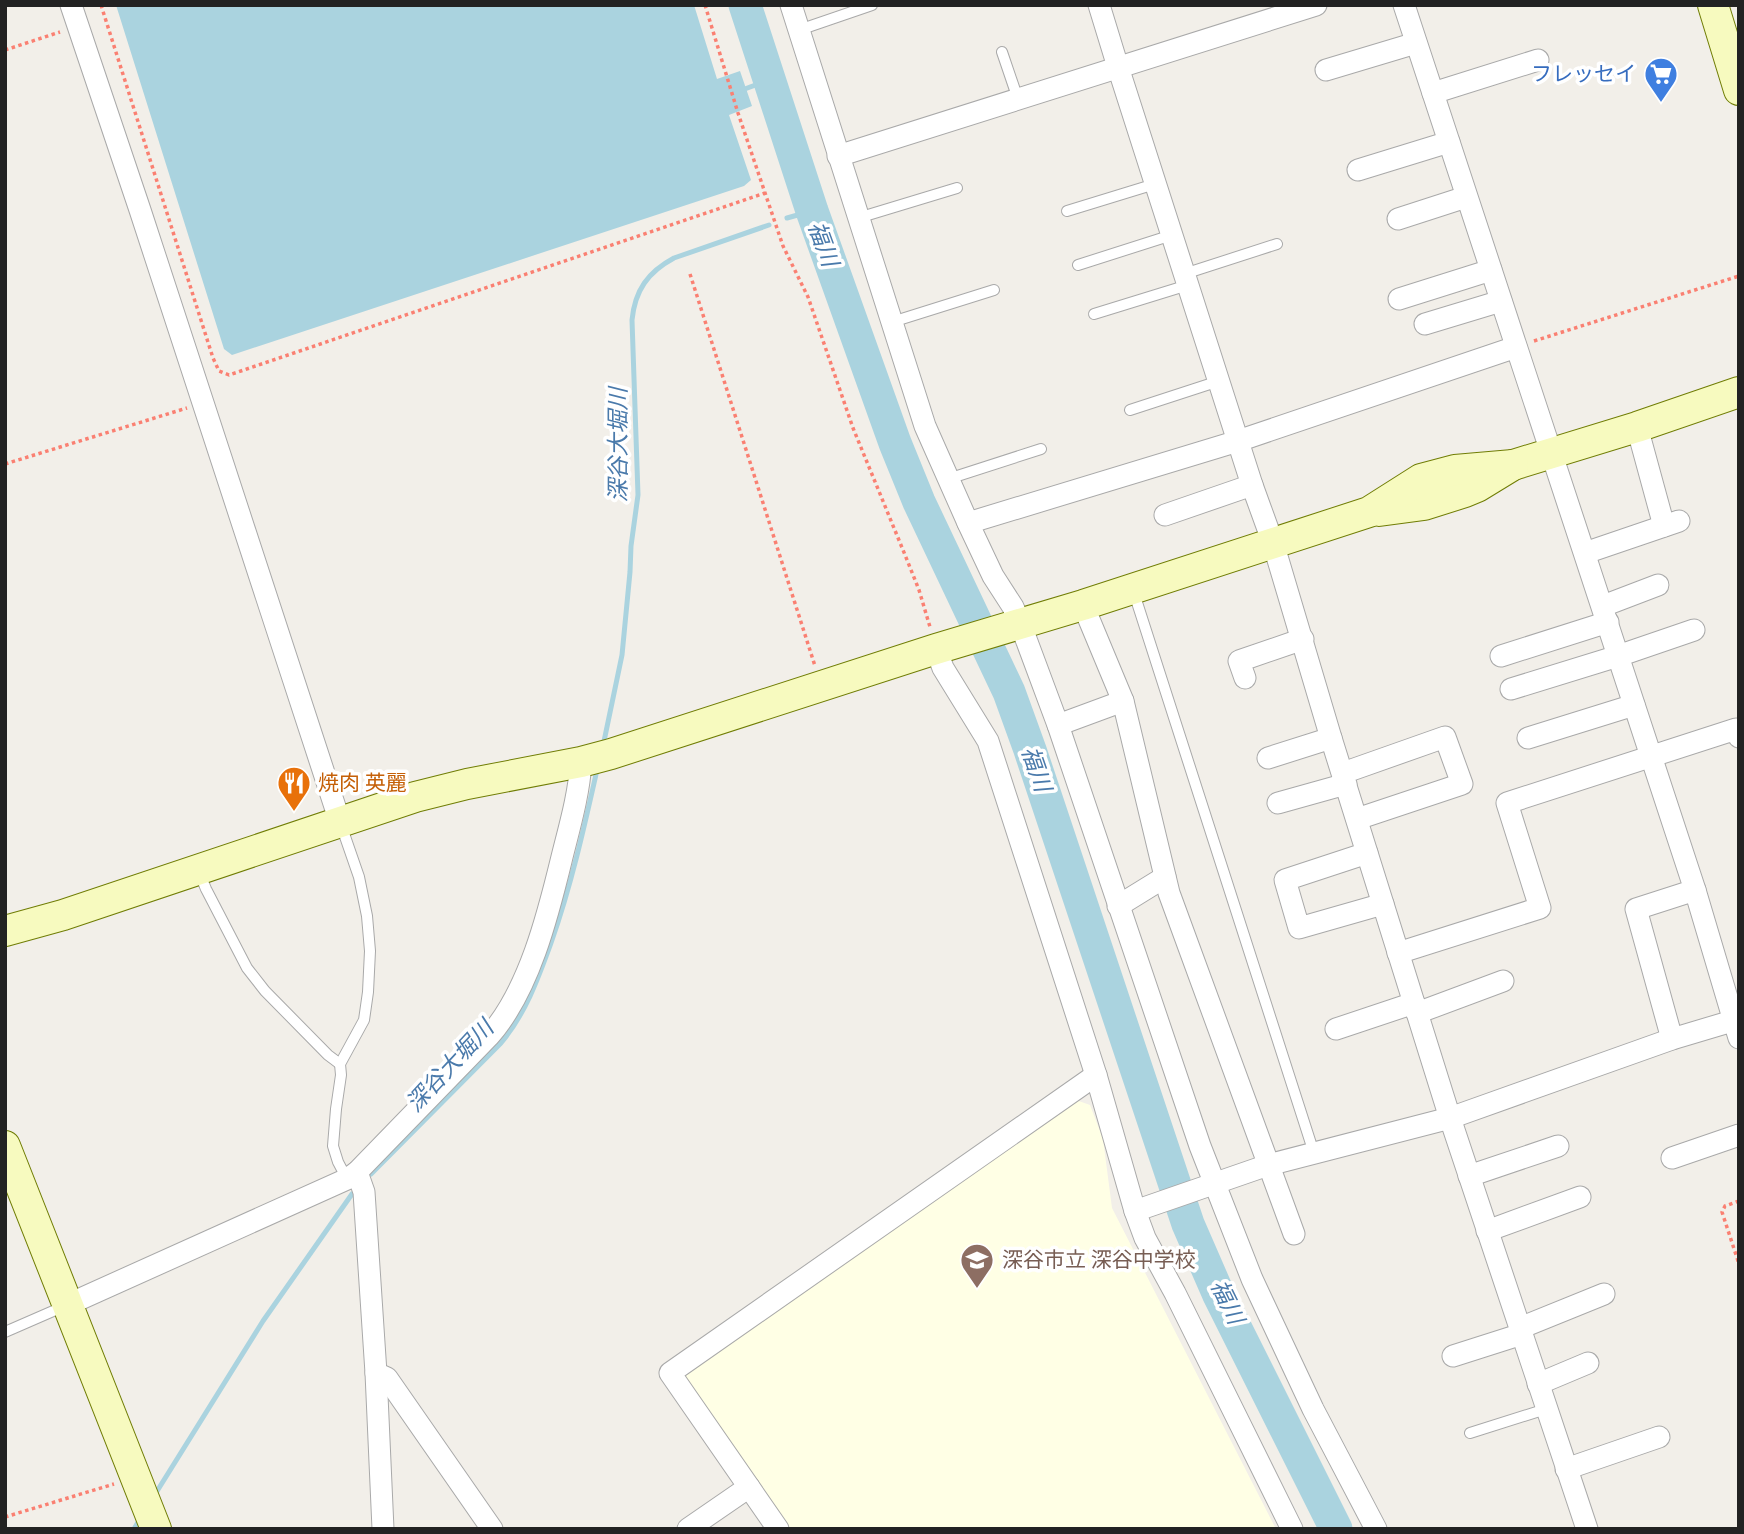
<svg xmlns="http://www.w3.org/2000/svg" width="1744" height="1534" viewBox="0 0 1744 1534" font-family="'Roboto Condensed','Noto Sans JP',sans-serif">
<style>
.education{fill:#ffffe5}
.water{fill:#aad3df}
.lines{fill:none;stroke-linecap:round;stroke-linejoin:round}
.stream{stroke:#aad3df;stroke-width:5}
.river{stroke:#aad3df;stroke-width:33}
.lane-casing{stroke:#a9a9a9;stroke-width:12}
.street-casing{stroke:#a9a9a9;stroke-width:23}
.secondary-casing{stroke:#707d05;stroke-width:32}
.path{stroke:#fa8072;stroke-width:3.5;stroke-dasharray:3.5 3.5;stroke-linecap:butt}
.lane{stroke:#fff;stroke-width:10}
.street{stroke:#fff;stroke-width:21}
.secondary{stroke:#f7fabf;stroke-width:30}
.labels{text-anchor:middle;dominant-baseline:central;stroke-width:7;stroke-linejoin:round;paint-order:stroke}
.shop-label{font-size:21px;fill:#366cbe;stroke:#fff;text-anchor:end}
.food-label{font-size:21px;fill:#c56008;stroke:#fff;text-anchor:start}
.education-label{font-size:21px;fill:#785e54;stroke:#fff;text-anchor:start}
.water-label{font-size:23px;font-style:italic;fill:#4a7aab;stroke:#fff}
</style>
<rect width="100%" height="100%" fill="#f2efe9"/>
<polygon class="education" points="1076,1100 1090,1105 1103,1139 1112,1208 1276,1529 789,1529 682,1373"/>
<polygon class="water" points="116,5 694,5 717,79 740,71 752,106 729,115 751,180 744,186 232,355 224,349"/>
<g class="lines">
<g class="stream">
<polyline points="742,90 769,80"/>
<polyline points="787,218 812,211"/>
<path d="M603 746 622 655 630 572 631 546 638 495 632 320C635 290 648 272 674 258L769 225"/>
<path d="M371 1174 500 1044C525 1015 538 979 551 943 571 886 584 828 597 770"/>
<polyline points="154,1496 263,1321 352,1194"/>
<polyline points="134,1529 141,1517"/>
</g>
<polyline class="river" points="745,5 812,211 895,443 919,502 1009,692 1030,750 1188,1224 1218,1293 1336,1529"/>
<defs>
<g id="lane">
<polyline points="799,30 872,5"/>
<polyline points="1002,52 1018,99"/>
<polyline points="1067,211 1155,184"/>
<polyline points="858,218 957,188"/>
<polyline points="1078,265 1172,235"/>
<polyline points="1184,274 1277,244"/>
<polyline points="1094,314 1188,285"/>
<polyline points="892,322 994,290"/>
<polyline points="1130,410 1219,381"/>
<polyline points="948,479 1041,449"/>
<polyline points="1133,590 1314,1153"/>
<polyline points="341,825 359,877 367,916 370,951 368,992 364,1020 340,1064 341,1075 336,1109 333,1146 338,1162 347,1179"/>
<polyline points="199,872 206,889 247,968 265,991 328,1055 340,1064"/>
<polyline points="5,1332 67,1305"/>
<polyline points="1470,1433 1546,1409"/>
</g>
<g id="street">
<polyline points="71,5 140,210 340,822"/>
<polyline points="791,5 925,426 968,523 993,576 1013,607 1020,623 1058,725 1200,1146 1252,1279 1313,1409 1376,1529"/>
<polyline points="1099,5 1118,67 1252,485 1273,543 1331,738 1450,1118 1587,1529"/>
<polyline points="1404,5 1695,890 1739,1038"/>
<polyline points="1326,70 1416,43"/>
<polyline points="1433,93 1538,60"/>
<polyline points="838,156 1316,5"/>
<polyline points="1358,170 1449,142"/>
<polyline points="1398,219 1466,197"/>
<polyline points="1399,299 1491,270"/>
<polyline points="1425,324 1501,301"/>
<polyline points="1637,427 1664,526"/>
<polyline points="1165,515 1252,485"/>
<polyline points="968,523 1238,441 1516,347"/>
<polyline points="1585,553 1679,521"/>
<polyline points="1083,605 1123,701 1169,893 1294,1234"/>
<polyline points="1603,606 1658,585"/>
<polyline points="936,649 943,668 988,741 1096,1075 1135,1211 1145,1238 1175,1293 1292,1529"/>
<polyline points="1501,656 1608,622"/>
<polyline points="1245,678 1239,661 1303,639"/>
<polyline points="1511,689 1618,656 1694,630"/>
<polyline points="1058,725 1123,701"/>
<polyline points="1528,738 1634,705"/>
<polyline points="1268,758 1331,738"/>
<polyline points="1343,773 1445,737 1462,784 1357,819"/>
<polyline points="1278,803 1346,784"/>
<polyline points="1367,853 1285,880 1299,928 1383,904"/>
<polyline points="1118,906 1165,877"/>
<polyline points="1398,953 1540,908 1507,803 1736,729 1739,737"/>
<polyline points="1417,1013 1503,981"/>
<polyline points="1336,1029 1414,1003"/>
<polyline points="1672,1039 1636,909 1695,890"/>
<polyline points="1672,1158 1739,1135"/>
<path d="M357 1172 489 1036C529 991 548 915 562 857 570 825 579 794 581 762"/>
<polyline points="1469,1176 1558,1146"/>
<polyline points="1135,1211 1268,1165 1450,1118 1672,1039 1739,1019"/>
<polyline points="1487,1231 1580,1197"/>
<polyline points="67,1305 347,1179 357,1172 364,1192 376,1373 383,1529"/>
<polyline points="1520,1328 1604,1294"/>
<polyline points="1453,1356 1522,1334"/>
<polyline points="376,1373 387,1378 492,1529"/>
<polyline points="1538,1384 1588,1363"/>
<polyline points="1566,1469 1659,1437"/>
<polyline points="688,1529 749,1487"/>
<polyline points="778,1529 670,1373 1096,1075"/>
</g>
<g id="secondary">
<polyline points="1713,5 1739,90"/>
<polyline points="1379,511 1424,505 1465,492 1477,487 1513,465 1637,427 1739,392"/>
<polyline points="5,931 63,915 415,797 467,784 581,762 611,754 936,649 1083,605 1369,512 1421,479 1455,470 1513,465"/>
<polyline points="5,1146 156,1529"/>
</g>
</defs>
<use href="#lane" class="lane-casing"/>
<use href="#street" class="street-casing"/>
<use href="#secondary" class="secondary-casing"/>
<g class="path">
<polyline points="101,5 213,358 219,371 229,375 765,193"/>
<polyline points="705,5 738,113 783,246 808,297 853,428 903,550 919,590 930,627"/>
<polyline points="5,50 60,32"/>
<polyline points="690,274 815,666"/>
<polyline points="1534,341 1739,276"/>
<polyline points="5,464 187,408"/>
<polyline points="1739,1201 1725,1206 1722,1212 1739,1264"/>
<polyline points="5,1517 114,1484"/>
</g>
<use href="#lane" class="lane"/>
<use href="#street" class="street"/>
<use href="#secondary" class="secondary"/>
</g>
<defs>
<symbol id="supermarket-pin" viewBox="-11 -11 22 30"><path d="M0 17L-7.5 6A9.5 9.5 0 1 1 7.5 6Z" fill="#3f7fe0" stroke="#fff"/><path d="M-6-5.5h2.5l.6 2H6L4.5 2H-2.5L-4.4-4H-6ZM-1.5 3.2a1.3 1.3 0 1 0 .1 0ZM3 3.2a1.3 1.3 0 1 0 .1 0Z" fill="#fff"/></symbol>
<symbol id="restaurant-pin" viewBox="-11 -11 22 30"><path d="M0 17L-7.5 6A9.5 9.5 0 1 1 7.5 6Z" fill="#e8710a" stroke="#fff"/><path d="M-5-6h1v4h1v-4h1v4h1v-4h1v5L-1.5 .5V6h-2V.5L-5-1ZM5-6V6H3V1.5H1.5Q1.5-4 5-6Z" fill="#fff"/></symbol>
<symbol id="school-pin" viewBox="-11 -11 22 30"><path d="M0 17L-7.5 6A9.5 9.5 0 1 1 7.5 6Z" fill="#8d6e63" stroke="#fff"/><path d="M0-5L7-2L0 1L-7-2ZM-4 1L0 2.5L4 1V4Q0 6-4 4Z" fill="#fff"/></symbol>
</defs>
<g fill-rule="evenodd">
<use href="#supermarket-pin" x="1642" y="55" width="38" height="52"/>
<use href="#restaurant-pin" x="275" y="764" width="38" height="52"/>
<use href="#school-pin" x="958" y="1241" width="38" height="52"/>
</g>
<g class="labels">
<g class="shop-label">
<text x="1636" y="74">フレッセイ</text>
</g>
<g class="food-label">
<text x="318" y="783">焼肉 英麗</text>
</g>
<g class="education-label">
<text x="1002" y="1260">深谷市立 深谷中学校</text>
</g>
<g class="water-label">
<text transform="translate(823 244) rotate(70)">福川</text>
<text transform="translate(618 445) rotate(-90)">深谷大堀川</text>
<text transform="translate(1036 769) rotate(71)">福川</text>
<text transform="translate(450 1066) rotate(-47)">深谷大堀川</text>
<text transform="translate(1227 1302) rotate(64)">福川</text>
</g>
</g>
<rect width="1744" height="1534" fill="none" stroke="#222222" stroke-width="14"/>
</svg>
